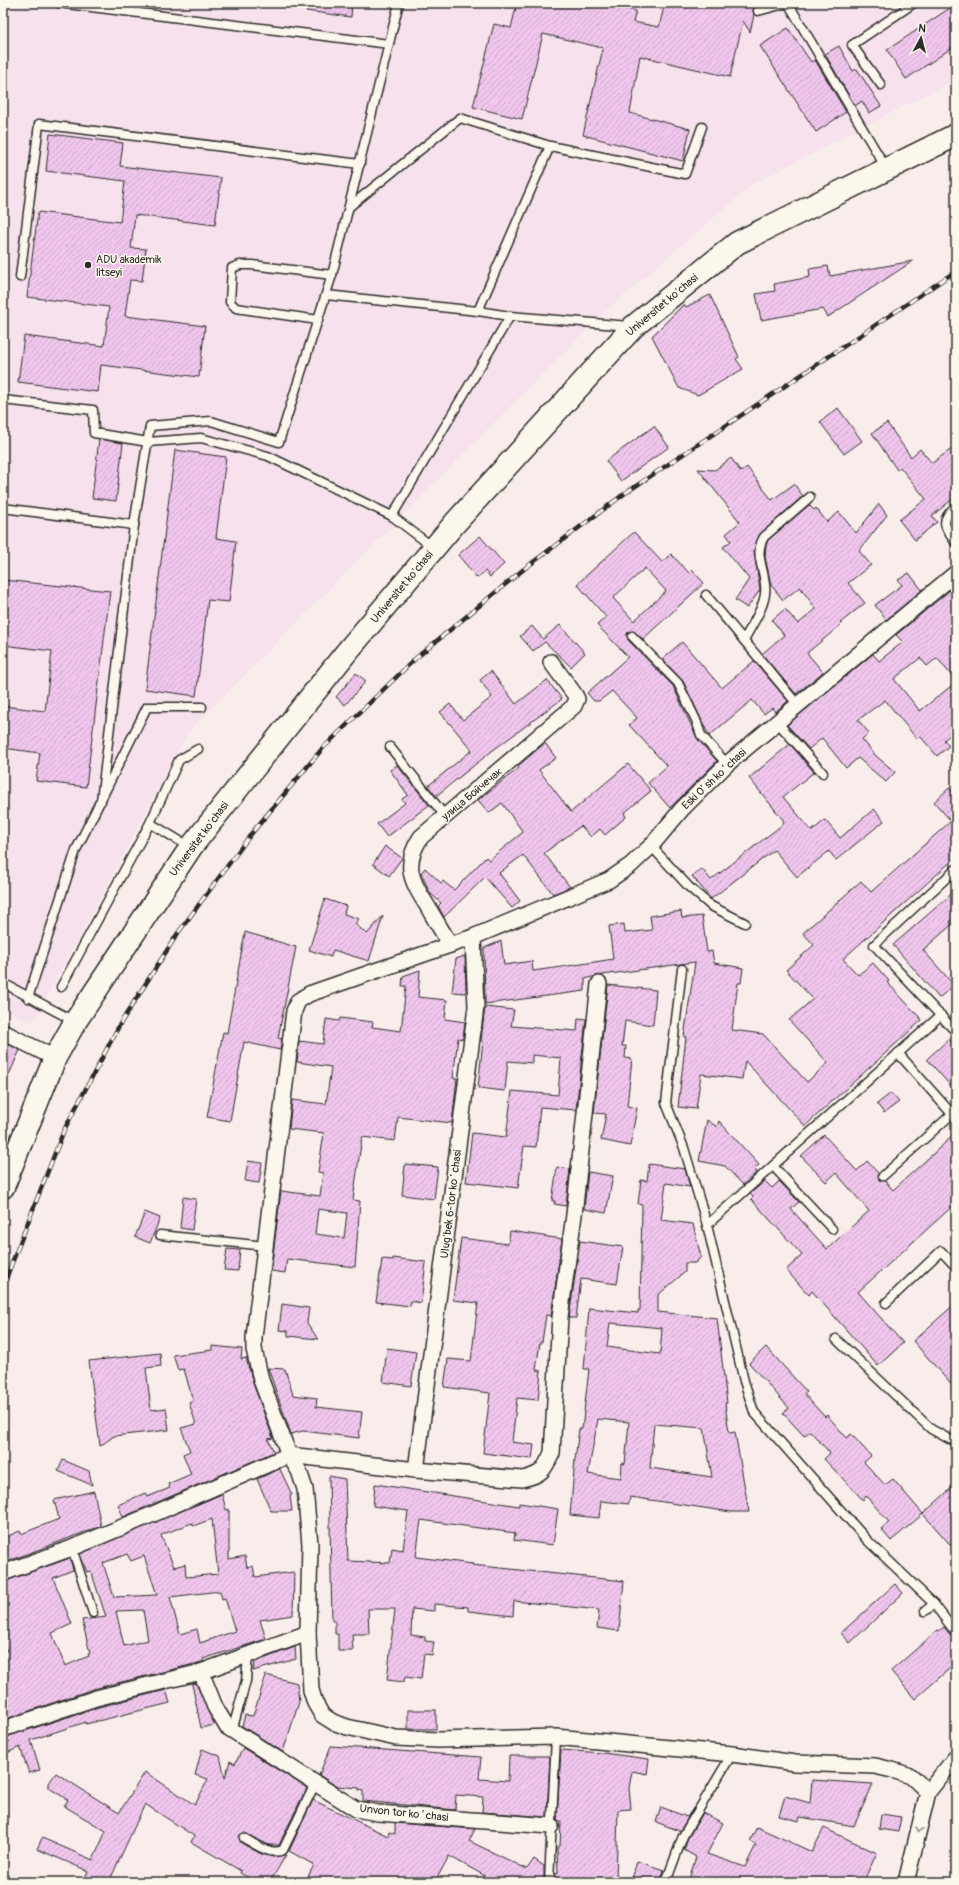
<svg xmlns="http://www.w3.org/2000/svg" width="959" height="1885" viewBox="0 0 959 1885" font-family="Pangolin,sans-serif">
<style>
.built{fill:#f6e1ec}
.building{fill:url(#building-hatch);stroke:#2b2b2b;fill-rule:evenodd}
.lines{fill:none;stroke-linecap:round;stroke-linejoin:round}
.lane-casing{stroke:#2b2b2b;stroke-width:11}
.street-casing{stroke:#2b2b2b;stroke-width:18}
.secondary-casing{stroke:#2b2b2b;stroke-width:25}
.lane{stroke:#fbf7ec;stroke-width:8}
.street{stroke:#fbf7ec;stroke-width:15}
.secondary{stroke:#fbf7ec;stroke-width:22}
.rail-casing{stroke:#2b2b2b;stroke-width:4.5}
.rail{stroke:#fbf7ec;stroke-width:3;stroke-dasharray:9;stroke-linecap:butt}
.oneway{stroke:#93918c}
.poi-dot{fill:#2b2b2b;stroke:#fbf7ec;stroke-width:1.5}
.labels{text-anchor:middle;dominant-baseline:central;stroke-width:3;stroke-linejoin:round;paint-order:stroke}
.poi-label{font-size:11px;fill:#2b2b2b;stroke:#fbf7ec;text-anchor:start}
.street-label{font-size:11px;fill:#2b2b2b;stroke:#fbf7ec}
</style>
<defs>
<pattern id="building-hatch" width="6" height="6" patternUnits="userSpaceOnUse"><rect width="6" height="6" fill="#f0c6ed"/><path d="M-1 1l2-2M0 6l6-6M5 7l2-2" fill="none" stroke="#ceaacb"/></pattern>
</defs>
<rect width="100%" height="100%" fill="#f9edec"/>
<filter id="ink" filterUnits="userSpaceOnUse"><feTurbulence type="fractalNoise" baseFrequency=".025" numOctaves="2"/><feDisplacementMap in="SourceGraphic" scale="8" xChannelSelector="R" yChannelSelector="G"/><feConvolveMatrix kernelMatrix="1 2 1 2 8 2 1 2 1" color-interpolation-filters="sRGB"/></filter>
<g filter="url(#ink)">
<polygon class="built" points="3,3 956,3 956,79 753,184 601,315 190,730 33,1023 3,1009"/>
<g class="building">
<polygon points="306,3 352,3 351,17 306,11"/>
<polygon points="517,3 603,3 636,11 633,22 659,27 665,3 757,3 753,10 754,15 750,32 743,21 730,77 640,56 630,113 690,129 683,161 583,135 603,48 543,34 522,119 473,107 494,24 511,28"/>
<polygon points="956,4 956,45 906,79 887,50"/>
<polygon points="788,28 811,62 815,60 846,112 816,132 760,46"/>
<polygon points="839,46 853,71 857,69 881,106 869,113 862,101 855,106 825,54"/>
<polygon points="50,134 123,143 120,166 221,178 215,225 135,215 131,248 146,249 142,281 130,280 125,316 205,326 199,377 101,365 98,392 18,382 24,336 104,346 109,307 27,297 38,212 120,222 125,181 46,171"/>
<polygon points="913,261 828,317 823,309 761,320 756,294 775,291 774,284 810,277 809,269 828,266 830,276"/>
<polygon points="710,295 739,357 736,359 743,369 698,395 679,388 652,336 684,304 686,307"/>
<polygon points="838,408 862,441 844,454 820,422"/>
<polygon points="887,423 911,457 920,449 932,463 956,446 956,496 932,516 937,522 915,540 899,520 926,499 900,467 897,470 872,433"/>
<polygon points="654,426 669,447 621,481 606,461"/>
<polygon points="99,439 123,443 116,501 92,498"/>
<polygon points="175,450 226,457 216,538 236,541 229,602 208,600 196,696 145,689"/>
<polygon points="731,458 741,472 747,467 772,500 794,484 803,496 759,535 754,551 760,590 747,608 735,600 749,579 723,547 731,541 726,534 740,522 698,469 715,470"/>
<polygon points="879,504 887,515 859,551 871,565 848,583 865,603 840,623 842,624 807,653 823,672 796,694 762,654 784,635 772,620 785,609 798,624 816,609 800,587 783,600 771,585 765,557 766,546 768,540 809,505 814,510 816,508 827,522 839,512 856,533"/>
<path d="M634 532 662 562 671 554 689 573 692 570 704 583 643 639 633 631 628 632 627 635 628 640 673 686 697 738 717 761 670 808 648 783 667 766 629 725 637 718 612 691 599 701H594L587 693 628 657 597 625 606 617 577 584ZM645 568 666 591 634 621 613 598Z"/>
<polygon points="480,536 504,564 490,577 485,571 477,578 458,555"/>
<polygon points="909,573 922,590 886,620 875,605 902,585 898,580"/>
<polygon points="3,580 110,591 86,787 36,781 40,753 3,748 3,706 45,711 52,651 3,645"/>
<polygon points="956,585 956,681 937,658 927,666 920,658 894,679 920,711 956,682 956,730 944,740 949,746 937,756 920,736 917,739 885,700 858,720 869,733 862,739 876,756 895,772 886,782 858,758 846,768 822,738 809,749 787,725 873,654 879,661 903,642 896,635"/>
<polygon points="560,625 585,653 571,667 545,642 533,651 520,636 532,626 543,639"/>
<polygon points="682,642 722,688 754,661 788,701 775,712 772,708 764,714 752,700 709,736 683,681 662,659"/>
<polygon points="491,671 516,704 547,680 562,699 492,751 436,796 428,786 472,750 440,712 450,704 463,720 492,697 480,680"/>
<polygon points="356,673 366,681 345,705 336,697"/>
<polygon points="545,743 556,758 539,770 571,812 628,764 651,791 624,813 626,817 605,835 600,829 591,837 581,826 544,853 570,887 553,894 523,855 499,873 520,901 512,908 485,877 444,917 438,906 441,903 430,893 421,873 425,868 441,883 443,881 454,890 486,857 489,860 523,832 502,803 489,813 478,800 519,768 518,766"/>
<polygon points="790,744 814,772 783,797 812,831 825,820 840,838 874,809 884,821 836,860 829,851 797,877 774,850 711,899 692,876 702,869 711,880 782,825 784,821 749,778"/>
<polygon points="397,765 429,805 387,837 377,824 405,803 402,799 408,795 390,770"/>
<polygon points="949,788 956,796 956,857 843,959 858,975 873,963 889,981 887,982 922,1020 805,1126 745,1061 742,1079 701,1074 696,1109 678,1107 686,1037 684,1037 695,962 596,976 585,979 585,991 485,1004 484,948 501,941 504,965 532,961 533,971 582,964 613,959 609,926 624,924 625,933 652,930 650,916 681,911 682,918 702,916 707,952 712,951 714,963 743,968 741,983 738,983 732,1030 763,1034 807,1082 828,1063 789,1020 813,999 786,970 814,945 803,933 861,881 871,892 951,821 934,802"/>
<polygon points="385,846 402,858 389,876 373,864"/>
<polygon points="956,890 956,921 923,950 954,985 939,998 893,945"/>
<polygon points="325,899 346,906 344,914 359,919 355,924 367,934 383,916 369,961 333,950 331,957 309,950"/>
<polygon points="245,932 296,947 278,1038 282,1039 280,1050 244,1042 230,1121 207,1117 223,1032 227,1033"/>
<polygon points="465,956 466,993 452,992 456,959"/>
<path d="M420 970 418 997 447 1000 445 1019 465 1022 463 1039 458 1038 453 1078H457L452 1123 398 1117 395 1141 362 1137 353 1200 360 1201 355 1267 287 1259 285 1273 271 1271 281 1191 320 1196 323 1173 318 1172 324 1133 289 1129 292 1100 326 1104 331 1067 297 1062 299 1041 323 1044 326 1019 339 1021 340 1018 373 1022 372 1027 401 1031 406 986H402L403 976ZM318 1209 347 1213 344 1238 315 1234Z"/>
<polygon points="608,985 656,990 653,1025 625,1021 622,1046 626,1046 625,1058 632,1059 627,1106 637,1108 630,1146 601,1140 606,1114 594,1113"/>
<polygon points="485,1007 514,1010 511,1026 577,1031 578,1018 586,1019 576,1110 540,1107 536,1147 524,1146 518,1188 466,1182 472,1133 506,1137 512,1091 558,1095 561,1058 532,1055 532,1063 508,1061 505,1091 478,1088 483,1041 481,1041"/>
<polygon points="949,1039 956,1047 956,1092 927,1059"/>
<polygon points="3,1042 20,1050 3,1088"/>
<polygon points="891,1093 899,1102 884,1113 877,1104"/>
<polygon points="707,1120 717,1127 719,1121 759,1165 754,1169 757,1172 743,1185 725,1166 699,1161"/>
<polygon points="956,1133 956,1203 858,1292 903,1343 878,1366 812,1291 809,1295 786,1270 802,1255 751,1199 753,1197 750,1194 765,1181 772,1188 779,1181 799,1202 791,1209 827,1249 869,1211 836,1173 826,1182 801,1156 824,1135 857,1171 867,1161 878,1173 879,1180 885,1181 893,1190"/>
<polygon points="248,1161 262,1163 259,1183 245,1181"/>
<polygon points="405,1164 438,1167 434,1199 402,1195"/>
<path d="M649 1164 685 1169 690 1187 666 1183 661 1220 693 1224 701 1257 695 1263H685V1272L658 1295V1312L717 1318 727 1403H725L729 1433 735 1432 749 1512H731L630 1497 629 1504 601 1501 599 1518 570 1515 575 1459 579 1429H582L589 1369H584L589 1308 638 1313V1310H640L642 1205 638 1204 641 1180 647 1181ZM610 1323 662 1328 660 1354 607 1347ZM598 1419 629 1422 625 1464 622 1463 621 1478 588 1474ZM654 1424 704 1428 712 1477 650 1468Z"/>
<polygon points="557,1167 570,1169 566,1206 554,1204 555,1201 552,1201"/>
<polygon points="588,1172 613,1176 606,1213 584,1209"/>
<polygon points="183,1197 196,1199 192,1230 180,1228"/>
<polygon points="145,1212 160,1218 150,1243 135,1237"/>
<polygon points="510,1231 562,1239 551,1316 546,1315 542,1342 540,1342 536,1370 541,1371 538,1400 517,1398 512,1442 534,1445 532,1459 483,1453 490,1393 444,1387 448,1359 471,1361 478,1303 453,1300 461,1238 508,1244"/>
<polygon points="580,1241 623,1247 617,1284 581,1279 576,1318 569,1318"/>
<polygon points="227,1249 240,1250 238,1271 224,1270"/>
<polygon points="393,1258 426,1262 421,1303 411,1301 410,1306 376,1302 382,1259 393,1260"/>
<polygon points="956,1303 956,1390 913,1341"/>
<polygon points="282,1304 309,1308 307,1323 318,1339 288,1336 288,1331 279,1330"/>
<polygon points="212,1346 242,1349 241,1359 246,1358 253,1383 273,1438 268,1439 274,1452 123,1517 118,1505 145,1493 147,1497 170,1488 168,1484 191,1474 183,1454 190,1451 181,1428 196,1424 189,1403 193,1401 184,1369 178,1370 173,1355 212,1350"/>
<polygon points="766,1347 807,1392 804,1394 825,1417 827,1415 847,1438 851,1434 871,1456 864,1462 885,1485 893,1479 923,1514 891,1541 881,1529 889,1522 866,1496 863,1500 824,1459 830,1453 810,1431 804,1436 783,1413 789,1408 749,1363"/>
<polygon points="387,1348 416,1352 411,1386 383,1382"/>
<polygon points="160,1353 161,1366 146,1368 151,1410 166,1408 169,1430 114,1436 100,1446 89,1361"/>
<polygon points="268,1368 285,1369 293,1395 317,1398 316,1407 362,1412 359,1438 303,1431 291,1434"/>
<polygon points="63,1460 89,1471 92,1485 58,1471"/>
<polygon points="280,1469 292,1495 290,1496 292,1511 271,1511 257,1479"/>
<polygon points="329,1476 345,1479 348,1561 390,1563 392,1548 403,1550 408,1511 373,1506 375,1484 519,1506 519,1503 558,1509 553,1545 514,1540 515,1533 421,1520 416,1557 473,1564 472,1565 624,1581 619,1631 597,1628 599,1610 514,1601 513,1616 468,1611 468,1607 434,1604 434,1611 412,1609 411,1635 425,1637 425,1641 434,1642 432,1655 424,1654 421,1679 405,1677 404,1682 387,1680 395,1609 368,1609 369,1634 352,1634 353,1651 338,1651 338,1634 335,1634 335,1621 332,1621"/>
<polygon points="956,1484 956,1551 923,1514"/>
<polygon points="94,1491 101,1526 3,1563 3,1538 20,1531 21,1534 59,1519 54,1500"/>
<path d="M222 1494 226 1510 229 1509V1559L245 1556 247 1568 253 1566 255 1577 294 1572 293 1615 260 1620 266 1639 203 1659 204 1661 198 1663 93 1689 3 1720V1652L7 1651 3 1641V1582L70 1558 73 1570 53 1578 72 1624 52 1633 65 1666 89 1656 88 1654 90 1653 82 1620 106 1617 91 1571 87 1572 80 1554ZM212 1519 218 1574 186 1577 185 1564 174 1567 161 1535 192 1523 193 1526ZM127 1554 131 1561 144 1556 157 1595 114 1597 103 1563ZM220 1591 222 1599 225 1598 235 1631 200 1643 197 1629 180 1634 170 1597ZM143 1610 148 1640 124 1646 116 1611Z"/>
<polygon points="895,1584 903,1593 850,1643 841,1633"/>
<polygon points="944,1627 952,1637 956,1638 956,1663 915,1699 891,1671 938,1630 939,1631"/>
<polygon points="295,1647 296,1659 253,1671 255,1662"/>
<polygon points="266,1675 297,1683 299,1702 283,1752 242,1726 245,1715 253,1716"/>
<polygon points="196,1683 213,1721 214,1725 201,1728 192,1684"/>
<polygon points="166,1690 170,1703 86,1724 86,1722 31,1740 40,1770 29,1773 20,1747 3,1755 3,1738 99,1707"/>
<rect x="408" y="1710" width="28" height="19"/>
<polygon points="331,1746 481,1757 479,1779 508,1781 509,1756 550,1756 547,1817 482,1812 483,1797 456,1795 455,1810 363,1801 363,1791 359,1790 359,1788 336,1786 319,1775"/>
<polygon points="243,1748 307,1788 304,1795 302,1795 303,1795 279,1845 269,1845 244,1833 239,1836 241,1843 261,1854 273,1857 286,1855 270,1882 257,1882 240,1873 241,1871 191,1842 194,1836 145,1804 109,1882 83,1882 88,1871 37,1849 42,1838 93,1860 106,1831 64,1806 68,1800 49,1788 49,1783 56,1773 119,1813 145,1772 195,1805 208,1779 195,1775 202,1749 220,1756 225,1778 230,1761 235,1764"/>
<polygon points="561,1750 603,1753 649,1759 647,1774 632,1771 629,1788 631,1809 618,1810 616,1882 555,1882 555,1873 558,1874 557,1847 560,1846 561,1821 557,1820"/>
<polygon points="812,1780 873,1784 854,1826 800,1817 799,1821 779,1816 785,1796 810,1803"/>
<polygon points="313,1800 388,1836 389,1832 395,1834 395,1823 475,1829 469,1841 527,1869 534,1859 544,1866 544,1882 482,1882 485,1876 449,1856 435,1882 305,1882 314,1865 289,1851"/>
<polygon points="661,1807 687,1817 694,1807 680,1831 656,1822"/>
<polygon points="703,1813 723,1823 707,1854 745,1867 756,1845 750,1841 757,1827 812,1852 824,1828 877,1853 863,1882 699,1882 689,1879 696,1857 684,1850 688,1838"/>
<polygon points="881,1814 901,1817 898,1832 879,1829"/>
<polygon points="637,1861 664,1870 660,1882 631,1882"/>
</g>
<g class="lines">
<defs>
<g id="lane">
<polyline points="59,3 389,44"/>
<polyline points="758,11 788,3 886,168"/>
<polyline points="881,85 852,45 914,3"/>
<polyline points="349,207 460,118 550,146 685,174 702,127"/>
<polyline points="20,277 39,124 360,164"/>
<polyline points="326,295 478,311 550,146"/>
<polyline points="478,311 510,316 629,326"/>
<polyline points="318,320 236,308 230,302 232,268 240,265 252,265 332,275"/>
<polyline points="3,400 93,410 94,433 148,442 201,438 268,456 392,516 434,548"/>
<path d="M956 506C939 521 944 526 956 543"/>
<polyline points="3,508 134,525"/>
<polyline points="392,516 510,316"/>
<polyline points="706,595 798,705"/>
<polyline points="632,636 678,683 696,720 701,735 727,764"/>
<path d="M744 640C751 626 763 610 765 594 768 573 752 556 764 537L810 497"/>
<polyline points="777,722 823,773"/>
<polyline points="390,747 445,816"/>
<polyline points="101,801 134,525 150,426 211,421 279,442 332,275 399,3"/>
<polyline points="150,823 190,847"/>
<polyline points="651,846 689,887 711,906 745,923"/>
<polyline points="956,869 874,945 956,1032"/>
<polyline points="682,969 666,1103 684,1148 707,1225 744,1381 754,1412 867,1540 934,1604 956,1633"/>
<polyline points="3,983 74,1021"/>
<polyline points="61,987 150,823 179,760 198,749"/>
<polyline points="28,998 76,850 147,707 202,707"/>
<polyline points="773,1166 832,1229"/>
<polyline points="883,1176 952,1114 898,1053"/>
<polyline points="707,1225 941,1015"/>
<polyline points="160,1235 265,1246"/>
<polyline points="886,1303 941,1251 956,1267"/>
<polyline points="836,1339 931,1429 949,1439 956,1441"/>
<polyline points="72,1548 93,1613"/>
<polyline points="925,1611 934,1604"/>
<polyline points="232,1731 246,1681 248,1654"/>
<path d="M244 1838C255 1844 270 1856 283 1850L315 1784"/>
<polyline points="549,1882 556,1737"/>
<polyline points="666,1882 683,1836 732,1754"/>
</g>
<g id="street">
<path d="M450 945C443 932 435 920 428 907 412 882 402 865 421 837L574 706 577 699 575 695 551 662"/>
<polyline points="3,1032 55,1058"/>
<polyline points="416,1470 476,1007 473,937"/>
<path d="M3 1573 72 1548 151 1515 289 1455 416 1470 522 1479C542 1475 544 1470 552 1453L560 1317 574 1215 599 984"/>
<polyline points="201,1672 215,1707 227,1727 356,1809 378,1813 551,1826"/>
<polyline points="3,1729 96,1698 201,1672 308,1633"/>
<polyline points="928,1792 911,1776 892,1770 875,1766 795,1763 732,1754 556,1737 438,1740 396,1738 347,1727 333,1722 322,1715 315,1703 311,1690 308,1633 310,1544 305,1489 299,1471 289,1455 261,1380 254,1349 254,1337 294,1011 298,1001 309,994 473,937 609,880 631,865 651,846 682,809 727,764 956,573"/>
<polyline points="906,1882 928,1792 956,1757"/>
</g>
<polyline id="secondary" points="3,1187 55,1058 75,1022 191,847 345,654 455,523 633,327 737,243 956,135"/>
</defs>
<use href="#lane" class="lane-casing"/>
<use href="#street" class="street-casing"/>
<use href="#secondary" class="secondary-casing"/>
<use href="#lane" class="lane"/>
<use href="#street" class="street"/>
<use href="#secondary" class="secondary"/>
<defs>
<polyline id="rail" points="3,1286 64,1130 120,1024 178,933 251,834 322,749 416,658 524,569 624,494 956,271"/>
</defs>
<use href="#rail" class="rail-casing"/>
<use href="#rail" class="rail"/>
</g>
<defs><path id="oneway-chevron" d="M-2-3.5L2.5 0L-2 3.5" fill="none" stroke-width="1.6" stroke-linecap="round" stroke-linejoin="round"/></defs>
<use class="oneway" href="#oneway-chevron" transform="translate(919 1830) rotate(103)"/>
</g>
<circle class="poi-dot" cx="88" cy="265" r="4"/>
<g class="labels">
<g class="poi-label">
<text x="96" y="259">ADU akademik<tspan x="96" dy="13">litseyi</tspan></text>
</g>
<g class="street-label">
<text transform="translate(662 305) rotate(-40)">Universitet kо‘chasi</text>
<text transform="translate(402 587) rotate(-50)">Universitet kо‘chasi</text>
<text transform="translate(714 779) rotate(-43)">Eski Oʻsh koʻchasi</text>
<text transform="translate(472 794) rotate(-40)">улица Бойчечак</text>
<text transform="translate(199 839) rotate(-53)">Universitet kо‘chasi</text>
<text transform="translate(451 1204) rotate(-83)">Ulug‘bek 6-tor koʻchasi</text>
<text transform="translate(404 1813) rotate(6)">Unvon tor koʻchasi</text>
</g>
</g>
<rect width="959" height="1885" fill="none" stroke="#fbf7ec" stroke-width="16"/>
<rect x="8" y="8" width="943" height="1869" fill="none" stroke="#2b2b2b" stroke-width="1.5" filter="url(#ink)"/>
<g transform="translate(921 38) rotate(7)" stroke="#fbf7ec" stroke-width="3" paint-order="stroke">
<path d="M0-3L7 15L0 10L-7 15Z" fill="#2b2b2b"/>
<text y="-6" font-size="11" font-weight="bold" text-anchor="middle" fill="#2b2b2b">N</text>
</g>
</svg>
